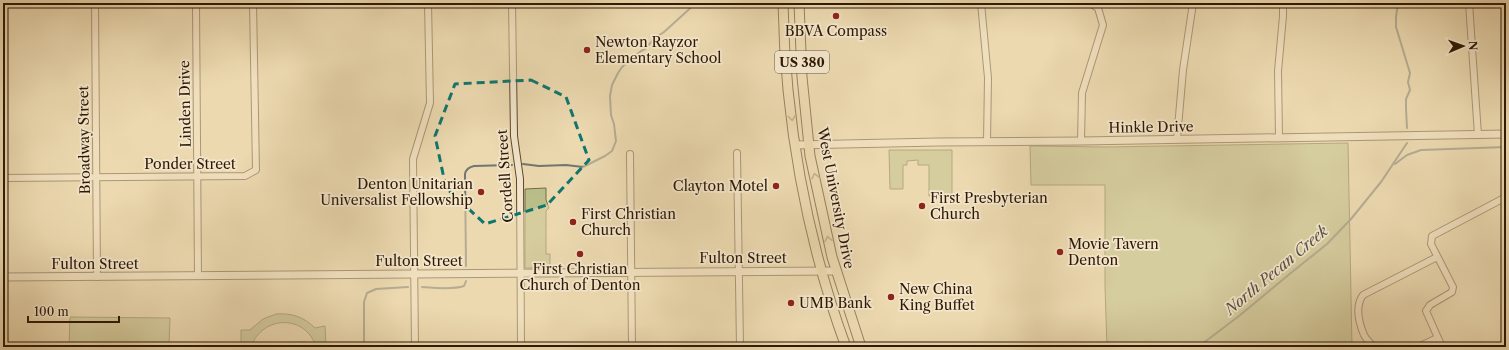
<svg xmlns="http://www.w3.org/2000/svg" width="1509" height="350" viewBox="0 0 1509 350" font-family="'Libre Caslon Text',serif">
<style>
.green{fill:#babf8a;stroke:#746c46}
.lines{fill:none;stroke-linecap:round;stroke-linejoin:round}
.stream{stroke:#71776f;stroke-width:2}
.minor-casing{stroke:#5e482e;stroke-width:8}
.tertiary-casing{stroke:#5e482e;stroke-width:9}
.primary-casing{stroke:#2e1803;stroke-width:11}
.minor{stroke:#f3e6cc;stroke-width:6}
.tertiary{stroke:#f3e6cc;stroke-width:7}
.primary{stroke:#ecd9b0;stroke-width:9}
.oneway{stroke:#968262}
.marked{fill:none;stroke:#0f766e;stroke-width:3;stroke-dasharray:8 5;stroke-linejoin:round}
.poi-dot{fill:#8f2418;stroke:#f3e6cc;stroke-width:1.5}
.labels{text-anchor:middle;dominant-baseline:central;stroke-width:3.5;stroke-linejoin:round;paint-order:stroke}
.shield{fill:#f3e6cc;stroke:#69563f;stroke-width:1}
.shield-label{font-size:13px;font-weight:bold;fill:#2e1803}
.poi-label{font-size:14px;fill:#2e1803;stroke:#f3e6cc;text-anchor:start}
.street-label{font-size:14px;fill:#2e1803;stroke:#f3e6cc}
.water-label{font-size:15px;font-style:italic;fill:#555042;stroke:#f3e6cc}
</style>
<rect width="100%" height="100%" fill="#ecd9b0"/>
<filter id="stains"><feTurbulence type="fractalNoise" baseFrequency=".005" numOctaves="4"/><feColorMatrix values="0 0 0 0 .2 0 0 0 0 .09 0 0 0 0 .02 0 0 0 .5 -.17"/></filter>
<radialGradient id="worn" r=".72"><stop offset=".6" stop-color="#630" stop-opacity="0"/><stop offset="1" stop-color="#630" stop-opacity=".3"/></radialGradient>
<g class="green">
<polygon points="1348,143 1352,347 1107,347 1105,287 1105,185 1031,185 1030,146 1105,147"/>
<polygon points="889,150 952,150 952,199 939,199 939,196 929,196 929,165 918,165 918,160 907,161 907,165 903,165 903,189 890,189"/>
<polygon points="546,188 546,200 549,208 546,211 546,254 550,254 550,268 525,268 525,189"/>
<path d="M276 314C292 313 304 317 315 328L325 326 326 347H316C306 314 262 315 251 347H241V330H250L263 319Z"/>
<polygon points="70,317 170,318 169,347 69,347"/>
<polygon points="306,342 306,347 260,347 260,343"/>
</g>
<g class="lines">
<g class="stream">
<polyline points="1398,3 1396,17 1396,27 1410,73 1408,82 1410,90 1406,99 1406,109 1407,128"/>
<polyline points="523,164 539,166 566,165 583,167 605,156 612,151 616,141 614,124 611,115 610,96 612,85 618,73 622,67 641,51 645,49 655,38 664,32 696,3"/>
<polyline points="1395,164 1407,155 1421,150 1506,147"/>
<path d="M466 266 465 174C466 169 469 167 474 166L512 165"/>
<path d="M422 287C435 288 452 290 464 286L466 281"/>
<polyline points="364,347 364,302 367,293 376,289 408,287"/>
<polyline points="1198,347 1239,316 1292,272 1327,244 1351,219 1381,182 1407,143"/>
</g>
<defs>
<g id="minor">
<polyline points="95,3 97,277"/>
<polyline points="196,3 198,276"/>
<polyline points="512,3 514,136 520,179 521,347"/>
<polyline points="981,3 988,78 987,142"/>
<polyline points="1469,3 1478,135"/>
<polyline points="1279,138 1278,71 1283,16 1283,3"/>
<polyline points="1177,139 1183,70 1193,3"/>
<polyline points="1081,141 1082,93 1103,25 1098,8 1090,3"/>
<polyline points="737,153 740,347"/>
<polyline points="630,154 632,347"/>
<polyline points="3,178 245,176 256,170 253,3"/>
<polyline points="415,347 413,159 430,103 428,3"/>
<path d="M1374 347C1371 344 1366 339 1364 335 1359 323 1355 306 1363 295L1437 257"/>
<polyline points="1418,347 1437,338"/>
<polyline points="1442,347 1426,311 1430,305 1452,292 1453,287 1431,244 1432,236 1506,197"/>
</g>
<g id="tertiary">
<polyline points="796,145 938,142 1081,141 1506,134"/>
<polyline points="3,277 835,271"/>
</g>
<g id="primary">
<path d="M783 3C785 119 806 238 846 347"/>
<polyline points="799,3 802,77 810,156 832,257 861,347"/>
</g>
</defs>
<use href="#minor" class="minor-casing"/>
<use href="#tertiary" class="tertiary-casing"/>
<use href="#primary" class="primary-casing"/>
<use href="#minor" class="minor"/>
<use href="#tertiary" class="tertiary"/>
<use href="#primary" class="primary"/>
</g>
<defs><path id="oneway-chevron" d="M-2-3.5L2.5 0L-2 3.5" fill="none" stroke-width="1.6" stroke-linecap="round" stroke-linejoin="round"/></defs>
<g class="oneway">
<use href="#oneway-chevron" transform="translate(792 118) rotate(82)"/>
<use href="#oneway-chevron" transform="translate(815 176) rotate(-102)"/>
<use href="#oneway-chevron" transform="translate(828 239) rotate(-102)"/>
</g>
<path d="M0 0H1509V350H0ZM531 80 566 97 589 160 547 205 485 224 446 188 435 136 455 84Z" fill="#ecd9b0" fill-opacity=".55" fill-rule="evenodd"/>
<path class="marked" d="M531 80 566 97 589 160 547 205 485 224 446 188 435 136 455 84Z"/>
<g class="poi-dot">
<circle cx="836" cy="16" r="4"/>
<circle cx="587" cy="50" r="4"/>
<circle cx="776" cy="186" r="4"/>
<circle cx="481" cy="192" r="4"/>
<circle cx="922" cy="206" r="4"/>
<circle cx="573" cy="222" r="4"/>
<circle cx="1060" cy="252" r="4"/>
<circle cx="580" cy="254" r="4"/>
<circle cx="891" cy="297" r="4"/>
<circle cx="791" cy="303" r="4"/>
</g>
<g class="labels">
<rect class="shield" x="775" y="51" width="54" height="22" rx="3"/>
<g class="shield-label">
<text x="802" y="62">US 380</text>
</g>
<g class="poi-label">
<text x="836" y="31" text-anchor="middle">BBVA Compass</text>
<text x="595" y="42">Newton Rayzor<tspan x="595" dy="16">Elementary School</tspan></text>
<text x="473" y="184" text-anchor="end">Denton Unitarian<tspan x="473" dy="16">Universalist Fellowship</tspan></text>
<text x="768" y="186" text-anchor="end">Clayton Motel</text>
<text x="930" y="198">First Presbyterian<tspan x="930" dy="16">Church</tspan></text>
<text x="581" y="214">First Christian<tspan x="581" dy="16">Church</tspan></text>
<text x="1068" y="244">Movie Tavern<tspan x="1068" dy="16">Denton</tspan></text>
<text x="580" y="269" text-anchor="middle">First Christian<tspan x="580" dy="16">Church of Denton</tspan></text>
<text x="899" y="289">New China<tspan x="899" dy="16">King Buffet</tspan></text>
<text x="799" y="303">UMB Bank</text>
</g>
<g class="street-label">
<text transform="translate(185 104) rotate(-91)">Linden Drive</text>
<text transform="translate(1151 127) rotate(-1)">Hinkle Drive</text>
<text transform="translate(84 140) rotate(-91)">Broadway Street</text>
<text x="190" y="164">Ponder Street</text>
<text transform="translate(505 176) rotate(-94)">Cordell Street</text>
<text transform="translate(836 198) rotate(79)">West University Drive</text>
<text x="743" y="258">Fulton Street</text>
<text x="419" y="261">Fulton Street</text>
<text x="95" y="264">Fulton Street</text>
</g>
<g class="water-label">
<text transform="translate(1276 270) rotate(-40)">North Pecan Creek</text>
</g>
</g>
<rect width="1509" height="350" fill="none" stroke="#ecd9b0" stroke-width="16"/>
<rect x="4" y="4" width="1501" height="342" fill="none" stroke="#2e1803" stroke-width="2"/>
<rect x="8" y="8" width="1493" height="334" fill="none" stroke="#2e1803"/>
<g transform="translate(1463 46) rotate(88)" stroke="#f3e6cc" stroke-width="3" paint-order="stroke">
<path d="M0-3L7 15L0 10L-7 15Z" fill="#2e1803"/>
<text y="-6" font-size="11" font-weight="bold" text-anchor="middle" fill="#2e1803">N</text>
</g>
<path d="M28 316v6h91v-6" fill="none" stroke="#2e1803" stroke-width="2"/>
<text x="34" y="316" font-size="12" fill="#2e1803" stroke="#f3e6cc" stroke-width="3" paint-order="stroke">100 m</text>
<rect width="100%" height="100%" filter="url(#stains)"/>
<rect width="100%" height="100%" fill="url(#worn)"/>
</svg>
